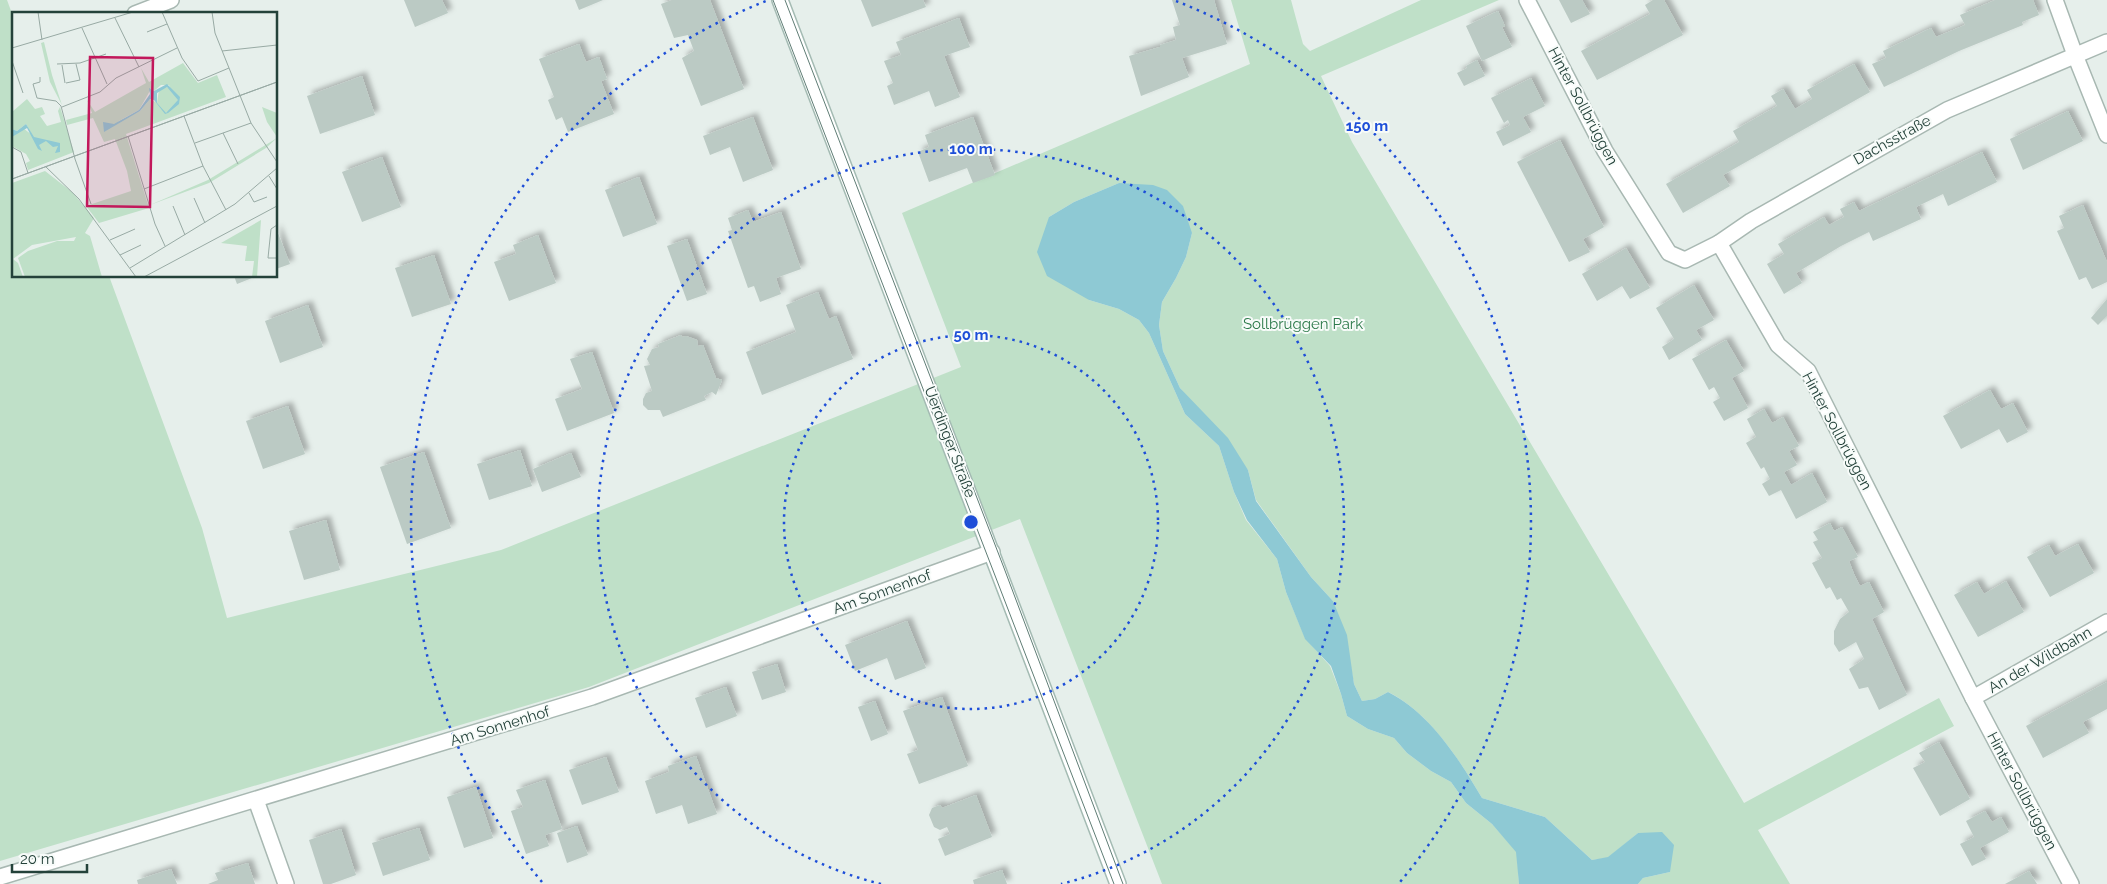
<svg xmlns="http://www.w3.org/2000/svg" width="2107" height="884" viewBox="0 0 2107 884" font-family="Raleway,sans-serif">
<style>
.green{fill:#bfe0c8}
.water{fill:#8ec9d4}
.building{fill:#bbcac4;filter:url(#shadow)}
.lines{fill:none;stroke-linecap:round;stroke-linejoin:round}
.street-casing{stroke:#a8b8b2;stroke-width:18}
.secondary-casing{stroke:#a4bbb3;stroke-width:18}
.street{stroke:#fff;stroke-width:15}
.secondary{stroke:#fff;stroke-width:15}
.tram{stroke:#5f7d75;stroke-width:1}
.ring{fill:none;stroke:#1d4ed8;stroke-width:2.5;stroke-dasharray:2.5 5}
.labels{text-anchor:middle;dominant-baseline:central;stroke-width:4;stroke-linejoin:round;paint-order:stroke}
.street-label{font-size:15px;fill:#24423a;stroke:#f7fbf9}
.park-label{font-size:15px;fill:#2d7a4b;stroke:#f7fbf9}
.inset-road{fill:none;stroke:#98aaa4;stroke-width:1}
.view{fill:#c2185b;fill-opacity:0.15;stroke:#c2185b;stroke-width:2.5}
.inset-edge{fill:none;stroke:#24423a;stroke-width:2.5}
.centre{fill:#1d4ed8;stroke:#f7fbf9;stroke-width:2.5}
.ring-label{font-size:15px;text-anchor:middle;font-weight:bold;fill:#1d4ed8;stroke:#f7fbf9;stroke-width:4;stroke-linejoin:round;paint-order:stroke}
</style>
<defs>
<filter id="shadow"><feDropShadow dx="4.5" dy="-4.5" stdDeviation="2.5" flood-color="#0004"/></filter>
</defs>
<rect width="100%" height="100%" fill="#e6efeb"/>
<path class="green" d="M0 0H7L14 19V276H109L202 528 227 618 501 550 961 367 902 213 1250 64 1231 0H1291L1303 44 1310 51 1421 0H1499L1321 76 1352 142 1744 803 1939 698 1954 726 1758 830 1790 884H1638L1643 878 1670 872 1638 833 1608 858 1592 860 1545 817 1482 798C1459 759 1429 712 1388 692L1375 699 1362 701 1354 684 1350 662 1333 601 1311 577 1256 500 1248 470 1180 388 1163 351 1159 325 1162 302 1176 278 1186 257 1192 233 1119 183 1074 202 1049 217 1089 300 1119 309 1139 320 1149 333 1185 414 1219 446 1234 492 1246 520 1277 559 1286 592 1305 638 1330 666 1341 694 1347 716 1368 729 1394 738 1407 753 1431 771 1451 782 1466 803 1492 824 1517 852 1519 884H1162L1020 519 589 687 0 861Z"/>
<path class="water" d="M1119 183 1153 185 1167 190 1183 206 1192 233 1186 257 1176 278 1162 302 1159 325 1163 351 1180 388 1228 438 1248 470 1256 501 1311 577 1333 601 1347 635 1354 684 1362 701 1375 699 1388 692C1430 713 1459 759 1482 798L1545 817 1592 860 1608 857 1638 833 1662 832 1674 845 1670 872 1643 878 1638 884H1519L1516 852 1492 824 1466 803 1451 782 1431 771 1407 753 1394 738 1368 729 1347 716 1341 694 1331 666 1305 639 1286 592 1277 559 1247 520 1234 492 1219 446 1185 414 1149 333 1139 320 1119 309 1089 300 1047 276 1037 252 1049 217 1074 202Z"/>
<g class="building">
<polygon points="404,0 442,0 448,13 415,27"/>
<polygon points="575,0 603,0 579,10"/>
<polygon points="672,0 710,0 744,89 701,106 682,58 694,51 688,35 674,38 661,4"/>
<polygon points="861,0 923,0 926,7 872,27"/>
<polygon points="1172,0 1214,0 1227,44 1182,58 1189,77 1141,96 1129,56 1160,47 1160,45 1176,40 1173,27 1180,25"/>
<polygon points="1559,0 1582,0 1590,14 1571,23"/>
<polygon points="1653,0 1664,0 1683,35 1597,80 1581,51 1650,14 1645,5"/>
<polygon points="1995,0 2033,0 2039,15 2022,22 2023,25 1959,51 1884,87 1872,64 1886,58 1883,51 1931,28 1936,37 1965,25 1960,15"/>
<polygon points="1498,11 1505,26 1502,27 1512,47 1482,61 1466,26"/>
<polygon points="959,18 970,47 944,56 960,97 935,107 929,91 894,105 887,86 893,83 884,61 901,55 896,42"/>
<polygon points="579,44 586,62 599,57 607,79 601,81 614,114 568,132 562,117 556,120 548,100 554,97 539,59"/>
<polygon points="1477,60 1485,76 1464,86 1457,73 1467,68 1466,66"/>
<polygon points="1854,64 1870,92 1723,175 1730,186 1683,213 1666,184 1739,142 1733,131 1777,106 1771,96 1783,89 1795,109 1812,99 1807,90"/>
<polygon points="362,76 375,115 320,134 307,96"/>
<polygon points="1531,78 1545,106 1523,117 1531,132 1503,146 1496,132 1510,125 1508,120 1504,123 1491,98"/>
<polygon points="2068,111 2083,141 2023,170 2010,139"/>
<polygon points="753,117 773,170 743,182 730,147 710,155 703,136"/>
<polygon points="973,117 995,175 973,183 967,168 929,182 918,152 929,147 925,135"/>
<polygon points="1560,140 1604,227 1583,239 1590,252 1569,262 1517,162"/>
<polygon points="1982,152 1997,182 1948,206 1943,194 1916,207 1921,219 1873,241 1869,232 1841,246 1796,273 1802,283 1784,294 1767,264 1784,254 1778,244 1824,217 1829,225 1844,217 1840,209 1854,202 1859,211"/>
<polygon points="382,157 401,207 362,222 342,172"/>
<polygon points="639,177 657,224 623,237 605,190"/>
<polygon points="2083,205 2107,262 2107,282 2092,289 2086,277 2079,280 2057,231 2064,228 2059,216"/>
<polygon points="748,210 753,222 781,212 801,269 776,278 781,294 760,302 754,286 748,288 728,231 732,230 728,218"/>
<polygon points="276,228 290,264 276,269"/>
<polygon points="538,235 556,283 509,301 494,262 516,254 513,245"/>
<polygon points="687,239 707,294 687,301 667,246"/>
<polygon points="1626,248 1650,288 1630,299 1622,286 1597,301 1582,274"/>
<polygon points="434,255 451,304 412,317 395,268"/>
<polygon points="234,276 257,276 237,284"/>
<polygon points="1694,285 1714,320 1696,330 1702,340 1669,360 1662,347 1674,339 1656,308"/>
<polygon points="818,292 829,319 836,316 853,359 762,395 746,352 796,332 786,305"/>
<polygon points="2107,299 2107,316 2098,325 2091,318"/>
<polygon points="308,305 323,347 280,363 265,321"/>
<polygon points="681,335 682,337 686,336 697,340 698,346 703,345 716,378 722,380 716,395 712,392 704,396 706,400 663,417 660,410 648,410 643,405 643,399 646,393 652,391 644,366 650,365 647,359 652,349 659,347 658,344"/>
<polygon points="1726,340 1744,371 1732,378 1748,408 1724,421 1713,402 1720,398 1714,387 1709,390 1692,359"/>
<polygon points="592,352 614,413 567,431 555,399 582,389 570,359"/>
<polygon points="1990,390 2001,409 2013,403 2028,432 2007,443 1999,429 1961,449 1943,416"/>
<polygon points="288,406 305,454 263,469 246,421"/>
<polygon points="1764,409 1772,423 1783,417 1799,446 1789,451 1797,465 1784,472 1791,485 1812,473 1827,502 1796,519 1781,490 1769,496 1762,484 1770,479 1764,467 1761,469 1746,443 1756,437 1747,419"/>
<polygon points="520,450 532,486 489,500 477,464"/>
<polygon points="424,452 451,528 407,544 380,467"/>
<polygon points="571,453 581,477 542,492 533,469"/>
<polygon points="326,520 340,570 304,580 289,531"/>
<polygon points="1830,523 1834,531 1842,527 1858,557 1849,561 1854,574 1860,586 1869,582 1884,612 1872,619 1907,695 1879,710 1868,687 1859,689 1849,669 1864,659 1856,642 1839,652 1834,644 1834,631 1840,619 1849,612 1841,598 1837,600 1830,587 1826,589 1812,563 1822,558 1813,542 1818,540 1813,532"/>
<polygon points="2078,544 2094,573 2050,597 2027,557 2049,545 2055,556"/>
<polygon points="2006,581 2024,612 1978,637 1954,595 1977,582 1984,594"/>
<polygon points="907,621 926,668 895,680 887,658 855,671 845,645"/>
<polygon points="777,664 786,692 762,700 752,672"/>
<polygon points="2107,682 2107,709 2083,722 2089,733 2043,758 2026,726"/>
<polygon points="726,687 737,716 706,728 695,698"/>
<polygon points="942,697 968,766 919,784 907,754 918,750 903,711"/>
<polygon points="875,701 888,734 871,741 858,707"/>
<polygon points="1939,742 1970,799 1940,816 1913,768 1925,762 1919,753"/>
<polygon points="696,756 717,814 688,824 682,805 656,814 645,781 669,772 668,766"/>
<polygon points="606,757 619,792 582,805 569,770"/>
<polygon points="545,780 562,829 545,835 549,846 526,854 511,811 523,807 516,790"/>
<polygon points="476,787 493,838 464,848 447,797"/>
<polygon points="976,795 992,837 945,856 938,839 950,834 947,827 940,830 934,827 929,815 932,808 940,805 942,808"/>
<polygon points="1985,811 1992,822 2001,817 2009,832 1980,848 1986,859 1972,866 1960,844 1974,837 1966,821"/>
<polygon points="577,826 588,855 567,863 557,833"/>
<polygon points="419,828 430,860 383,876 372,843"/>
<polygon points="341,829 356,875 331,884 323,884 309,840"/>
<polygon points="248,863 255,884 208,884 218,880 215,873"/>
<polygon points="171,869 177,884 138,884 137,880"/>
<polygon points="1002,870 1007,884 974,884 973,880"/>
<polygon points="2029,871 2037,884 2005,884"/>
</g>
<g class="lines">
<defs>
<g id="street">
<polyline points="1527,0 1605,151 1669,253 1685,260 1719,243 1778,345 1808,371 1973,698 2071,884"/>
<polyline points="2055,0 2075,55 2107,135"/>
<polyline points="135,14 171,0"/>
<polyline points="1719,243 1751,221 1947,110 2107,42"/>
<polyline points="1973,698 2107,622"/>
<polyline points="256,800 286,884"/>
<polyline points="0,877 592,697 992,552"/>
</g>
<polyline id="secondary" points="780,0 1118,884"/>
</defs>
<use href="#street" class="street-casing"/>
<use href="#secondary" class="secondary-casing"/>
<use href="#street" class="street"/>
<use href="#secondary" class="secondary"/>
<g class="tram">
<polyline points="773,0 1114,884"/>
<polyline points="785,0 1004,568 1123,884"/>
</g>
</g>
<g class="ring">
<circle cx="971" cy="522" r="187"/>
<path d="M881 884A373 373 0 1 1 1061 884"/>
<path d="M542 882A560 560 0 0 1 766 1M1176 1A560 560 0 0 1 1400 882"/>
</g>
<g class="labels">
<g class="street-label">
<text transform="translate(1583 106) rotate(62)">Hinter Sollbrüggen</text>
<text transform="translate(1892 140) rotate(-29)">Dachsstraße</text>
<text transform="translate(1837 431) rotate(62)">Hinter Sollbrüggen</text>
<text transform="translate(950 442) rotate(69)">Uerdinger Straße</text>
<text transform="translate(882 592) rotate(-20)">Am Sonnenhof</text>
<text transform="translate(2040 660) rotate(-30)">An der Wildbahn</text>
<text transform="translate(500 726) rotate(-17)">Am Sonnenhof</text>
<text transform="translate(2022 791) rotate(62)">Hinter Sollbrüggen</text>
</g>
<g class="park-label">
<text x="1303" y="324">Sollbrüggen Park</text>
</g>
</g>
<g transform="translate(12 12)">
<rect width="265" height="265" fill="#e6efeb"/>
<path d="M32 30 40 63 50 93 38 70 29 31ZM171 51 186 71 205 63 214 85 114 122 137 196 87 211 74 194 119 179 115 159 103 127 92 130 81 106 55 113 54 108 80 101 75 88 83 100 134 71 129 56 137 70ZM149 73H157L159 78 155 75 147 77 145 91 138 87 128 99 105 110 127 98 139 77 142 79ZM15 87 23 97 30 95 33 102 28 104 35 114 49 110 46 99 48 95 62 140 16 158 14 151 18 149 14 142 0 134V125L11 116 20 123 14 112 5 119 0 117V100ZM250 95 265 101V125L255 110ZM265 126 254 136 197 171 138 193 196 168ZM33 159 60 180 82 206 73 221 78 224 90 265H13L6 246 16 239 45 229H62L64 225 20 233 1 247 6 251 11 265H0V171ZM249 208 245 265H240L242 249H233L235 234 209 231Z" fill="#bfe0c8" fill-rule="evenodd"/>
<path d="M155 72 168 85 167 92 156 101 153 102 142 88 138 87 128 99 92 120 91 110 102 112 127 98 138 82 137 76 142 79ZM155 75 166 88 154 101 145 91V81ZM14 112 22 125 48 131V140L43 141 46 134 41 135 34 129 27 133 30 139 26 137 15 116 0 125V117L5 119Z" fill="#8ec9d4" fill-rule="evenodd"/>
<path class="inset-road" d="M26 0 30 28M150 0 170 46 186 69 217 56M200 0 203 21 239 111 265 150M103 6 127 55M70 16 95 72M135 20 155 12M0 36 121 0M210 39 265 33M0 49 11 81M45 52 68 51 94 42M50 53 53 71M28 65V70L21 72 25 86 44 89 49 94 63 147 79 192M54 71 68 68 64 52M50 95 88 80 104 66 165 36M172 104 191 154 214 198M211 121 226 152M116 124 143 212 153 234M183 131 239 111M0 135 9 140 16 161M33 154 67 187 124 265M257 164 265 177M0 167 265 70M0 167 265 70M132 177 191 154M237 181 242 190 255 185M182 186 193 211M161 194 173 223M265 213 259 217 256 246H265M98 228 123 217M108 243 129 233M118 256 223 192 265 156M132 265 265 194"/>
<path class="view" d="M78 45 141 46 138 195 75 194Z"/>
<rect width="265" height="265" class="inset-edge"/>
</g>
<circle cx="971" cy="522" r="8" class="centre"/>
<g class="ring-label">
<text x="1367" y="131">150 m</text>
<text x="971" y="154">100 m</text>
<text x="971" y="340">50 m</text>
</g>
<path d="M12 864v8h75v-8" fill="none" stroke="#24423a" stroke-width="2.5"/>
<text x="20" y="864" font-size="15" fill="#24423a" stroke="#f7fbf9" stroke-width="4" paint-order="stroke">20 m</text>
</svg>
